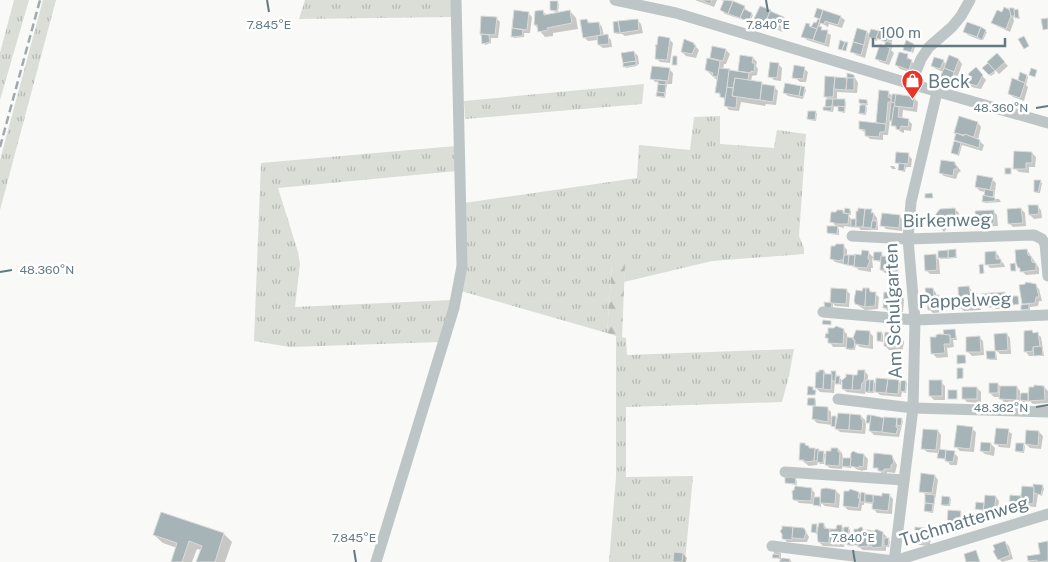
<svg xmlns="http://www.w3.org/2000/svg" width="1048" height="562" viewBox="0 0 1048 562" font-family="'Public Sans',sans-serif">
<style>
.grass{fill:url(#grass-tufts)}
.forest{fill:url(#forest-firs)}
.shadow{fill:#0003}
.building{fill:#a6b3b7;stroke:#dbdbd9}
.lines{fill:none;stroke-linecap:round;stroke-linejoin:round}
.minor{stroke:#bdc5c7;stroke-width:11}
.rail{stroke:#9faaae;stroke-width:2.5;stroke-dasharray:8 4;stroke-linecap:butt}
.ticks{fill:none;stroke:#637a83;stroke-width:2}
.labels{text-anchor:middle;dominant-baseline:central;stroke-width:5;stroke-linejoin:round;paint-order:stroke}
.poi-label{font-size:18px;fill:#637a83;stroke:#fff;text-anchor:start}
.street-label{font-size:18px;fill:#637a83;stroke:#fff}
.ticks-label{font-size:12px;text-anchor:middle;fill:#637a83;stroke:#fff;stroke-width:5;stroke-linejoin:round;paint-order:stroke}
</style>
<defs>
<pattern id="grass-tufts" width="24" height="20" patternUnits="userSpaceOnUse" patternTransform="scale(1.25)"><rect width="24" height="20" fill="#daded6"/><path d="M3 7l-1-3M5 7V3M7 7l1-3M15 17l-1-3M17 17v-4M19 17l1-3" fill="none" stroke="#b4b9b3"/></pattern>
<pattern id="forest-firs" width="22" height="20" patternUnits="userSpaceOnUse" patternTransform="scale(1.25)"><rect width="22" height="20" fill="#daded6"/><path d="M5 1l3.5 6h-7zM16 11l3.5 6h-7z" fill="#b4b9b3"/></pattern>
</defs>
<rect width="100%" height="100%" fill="#f9f9f7"/>
<g class="grass">
<polygon points="14,0 29,0 0,100 0,53"/>
<polygon points="43,0 56,0 0,210 0,160"/>
<polygon points="305,0 452,0 452,17 299,19"/>
<polygon points="644,84 642,104 465,119 464,101"/>
<polygon points="720,116 720,144 774,148 777,130 806,134 799,236 804,248 804,254 712,261 624,282 625,265 612,264 607,333 461,291 464,203 637,178 639,145 690,150 694,117"/>
<polygon points="456,146 457,171 278,188 298,252 300,264 295,307 452,300 440,342 290,347 254,341 261,163"/>
<polygon points="616,336 626,338 627,355 794,349 789,376 782,402 626,407 626,477 693,476 685,562 609,562 616,477"/>
</g>
<polygon class="forest" points="612,264 625,264 622,338 607,333"/>
<g class="shadow">
<polygon points="695,0 717,0 714,7"/>
<polygon points="721,0 727,0 744,7 748,12 753,15 750,22 725,14 721,10 724,1"/>
<polygon points="557,3 559,4 558,12 552,11 551,10"/>
<polygon points="818,9 841,17 845,20 842,28 829,24 828,27 821,23 819,28 831,35 829,47 807,40 803,36 807,25 813,29 817,24 819,19 816,17"/>
<polygon points="1017,10 1020,19 1013,17 1014,21 1010,32 997,26 993,22 1009,11"/>
<polygon points="515,11 528,13 532,17 530,33 524,33 524,37 514,38 513,37"/>
<polygon points="542,11 547,15 570,11 576,18 578,29 553,33 553,36 545,37 535,25"/>
<polygon points="496,18 500,22 498,38 491,38 491,43 485,45 482,34"/>
<polygon points="784,18 787,22 783,32 759,23 756,19"/>
<polygon points="587,20 591,24 599,23 602,27 604,36 607,36 611,40 612,47 603,48 599,45 598,40 588,41 584,37"/>
<polygon points="637,20 641,24 643,33 625,36 622,34 617,34 616,33"/>
<polygon points="964,31 985,31 987,32 983,40 980,40 968,35"/>
<polygon points="867,32 870,35 889,34 893,38 891,44 893,46 891,50 894,53 889,65 880,62 877,59 889,48 886,43 878,38 877,41 870,38 865,58 856,55 852,51"/>
<polygon points="669,39 673,43 670,63 660,62 656,58"/>
<polygon points="693,44 699,50 696,58 686,56 682,52"/>
<polygon points="913,45 915,47 913,53 905,49"/>
<polygon points="713,47 726,50 730,54 726,64 724,64 723,70 739,73 741,57 753,58 757,62 756,66 758,69 757,75 752,76 751,82 774,87 778,91 776,105 766,104 765,106 741,102 739,111 729,110 726,106 725,100 717,92 717,80 706,70"/>
<polygon points="634,52 638,56 639,64 637,65 637,66 626,68 625,67"/>
<polygon points="907,56 915,65 913,73 900,69 896,65"/>
<polygon points="1001,58 1008,66 999,74 993,68 992,69 995,73 991,76 984,68"/>
<polygon points="959,60 962,64 955,85 946,81 942,77 944,72 936,69 932,66 943,61 946,64"/>
<polygon points="778,64 782,68 781,81 774,80 770,76"/>
<polygon points="669,69 673,73 672,84 667,84 665,98 659,97 657,95 659,82 655,82 652,78"/>
<polygon points="804,69 808,72 806,82 800,82 793,76"/>
<polygon points="976,69 986,80 981,89 971,87 967,83"/>
<polygon points="854,76 858,83 857,93 837,92 837,100 846,102 845,113 841,112 840,107 834,107 833,112 826,111 824,110 826,108 827,98 825,96 826,78 848,79"/>
<polygon points="1027,76 1028,77 1026,85 1028,87 1024,101 1013,97 1009,93 1023,83 1019,80"/>
<polygon points="804,88 806,90 803,99 788,96 784,93"/>
<polygon points="888,92 893,97 914,98 918,102 917,112 903,110 902,119 908,120 912,124 911,131 904,130 904,133 901,132 893,125 890,120 888,135 883,135 883,140 870,139 866,135 866,133 860,129 877,124"/>
<polygon points="867,101 868,105 864,105 867,108 866,115 859,114 858,112 860,112 863,106 860,103"/>
<polygon points="815,112 817,114 816,121 810,120 809,119"/>
<polygon points="960,118 978,123 981,127 978,140 984,145 982,151 962,145 959,156 952,152 960,144 955,140"/>
<polygon points="1032,153 1036,157 1035,167 1029,167 1029,173 1019,172 1015,168"/>
<polygon points="908,155 912,159 911,167 906,167 905,172 901,171 900,165 897,162"/>
<polygon points="955,163 961,171 958,173 956,179 944,176 940,173"/>
<polygon points="890,166 894,166 896,169 892,169"/>
<polygon points="992,179 996,183 994,199 999,199 1001,202 985,203 984,201 986,192 980,191 976,187"/>
<polygon points="1040,181 1042,183 1040,193 1037,193 1035,191"/>
<polygon points="1037,206 1041,210 1042,218 1034,219 1030,215"/>
<polygon points="846,209 851,211 851,215 847,214 852,220 857,221 871,210 877,218 878,230 861,230 857,226 857,228 851,226 851,227 844,226 844,228 836,226 839,229 839,235 830,234 828,233 837,227 832,222 843,211 845,214"/>
<polygon points="955,209 959,213 959,219 972,219 974,226 959,227 957,224 953,225 954,227 952,228 949,226 944,232 933,220"/>
<polygon points="1021,209 1025,213 1026,226 1013,227 1009,223"/>
<polygon points="993,211 997,215 998,226 981,227 977,223"/>
<polygon points="899,216 903,220 902,231 886,229 882,225"/>
<polygon points="844,246 847,250 847,256 862,256 868,252 874,258 882,254 883,257 895,258 899,262 898,274 885,273 881,269 882,262 876,261 872,258 873,268 871,268 871,272 859,270 856,267 846,265 843,262 843,264 835,262 831,258"/>
<polygon points="1027,250 1039,268 1039,274 1026,275 1022,271"/>
<polygon points="955,251 957,258 941,259 940,258"/>
<polygon points="995,252 999,256 1000,260 1004,264 1005,267 990,268 987,264"/>
<polygon points="935,256 939,260 940,274 930,274 926,270"/>
<polygon points="1035,285 1039,289 1042,301 1039,301 1038,306 1030,307 1030,310 1024,311 1022,310 1026,306 1023,303"/>
<polygon points="969,287 972,291 973,294 976,294 983,300 1004,293 1008,297 1009,308 996,309 994,307 987,308 980,301 981,310 964,311 961,308 946,307 942,304 943,312 933,313 929,309 933,289 936,293 937,297 944,302 958,300 960,303"/>
<polygon points="868,289 879,297 878,309 865,310 856,304 862,292"/>
<polygon points="846,290 850,294 849,307 835,306 833,303 833,311 828,311 831,304"/>
<polygon points="900,295 904,299 903,312 888,311 884,307"/>
<polygon points="843,330 847,334 847,338 854,340 869,332 873,336 873,349 860,347 856,344 855,350 849,350 848,347 833,347 827,337"/>
<polygon points="955,330 957,340 953,340 954,347 947,348 948,357 937,358 933,354 945,336"/>
<polygon points="1032,332 1034,334 1037,334 1041,337 1044,356 1029,356 1026,352"/>
<polygon points="882,333 883,335 883,342 878,341"/>
<polygon points="1007,334 1010,338 1011,354 1000,354 996,350"/>
<polygon points="899,335 903,339 904,343 902,351 889,350 885,346"/>
<polygon points="979,337 983,341 984,355 972,356 968,352"/>
<polygon points="988,352 996,352 997,360 990,360"/>
<polygon points="824,371 827,375 833,376 836,373 837,377 841,379 841,385 835,382 834,393 820,392 816,388"/>
<polygon points="864,371 868,375 868,381 873,381 877,385 898,381 902,385 905,382 907,383 906,393 902,392 901,397 880,395 875,390 874,393 868,393 865,389 865,394 847,392 843,389"/>
<polygon points="941,382 945,386 945,400 934,400 930,396"/>
<polygon points="998,384 1001,387 1017,387 1020,391 1020,394 1028,394 1030,396 1044,387 1048,391 1048,403 1033,404 1029,400 1029,402 1023,402 1020,399 1020,403 1004,403 1001,397 994,397 990,393"/>
<polygon points="977,388 981,392 981,403 967,402 963,398"/>
<polygon points="815,399 816,401 816,407 827,408 831,412 831,417 835,417 838,420 861,416 865,420 866,425 865,434 840,432 832,425 817,423 813,419 814,407 809,405"/>
<polygon points="868,416 884,419 901,419 903,421 899,437 874,435 870,431 871,424 868,423"/>
<polygon points="972,429 976,432 974,452 960,451 956,447"/>
<polygon points="938,431 941,435 940,451 948,453 954,453 958,457 957,465 950,465 946,459 940,459 939,457 939,453 927,452 923,448"/>
<polygon points="1008,431 1012,434 1010,448 999,447 996,443"/>
<polygon points="1039,432 1043,436 1041,449 1030,448 1026,444"/>
<polygon points="982,443 991,444 995,448 994,456 985,454 981,451"/>
<polygon points="805,444 811,449 825,454 824,464 820,464 818,461 817,465 809,466 800,459"/>
<polygon points="1023,445 1025,446 1024,453 1017,452 1016,451"/>
<polygon points="838,449 842,453 843,459 852,460 856,454 864,455 868,459 867,470 863,470 863,471 856,469 852,465 851,468 842,467 842,469 830,468 826,465"/>
<polygon points="892,456 897,465 895,473 887,472 887,475 883,474 875,467"/>
<polygon points="935,476 938,480 933,513 927,512 925,511 927,495 920,491"/>
<polygon points="795,479 797,481 796,488 811,489 815,493 814,498 822,499 836,491 840,495 839,508 825,506 821,503 821,507 814,504 799,503 795,499 796,485 786,483"/>
<polygon points="1042,486 1044,488 1042,496 1038,494 1036,507 1025,506 1024,509 1014,508 1010,504 1035,488"/>
<polygon points="858,493 883,497 889,495 893,499 892,514 877,513 874,509 874,504 864,503 864,505 862,505 861,511 848,510 844,506"/>
<polygon points="996,497 999,501 998,512 987,511 987,514 998,515 998,516 988,515 984,511 976,509 977,503 985,504"/>
<polygon points="949,498 951,499 950,506 944,506 942,504"/>
<polygon points="960,512 964,516 963,528 952,528 948,524"/>
<polygon points="816,525 819,529 824,525 828,530 837,530 841,526 845,530 849,529 850,530 850,538 855,541 862,528 865,531 883,533 887,537 886,539 890,541 889,547 886,547 886,551 863,550 853,543 853,546 850,546 849,544 849,536 846,536 844,547 823,546 819,542 818,534 812,532"/>
<polygon points="804,529 809,537 807,542 787,542 783,538"/>
<polygon points="927,530 931,533 930,546 919,545 915,541"/>
<polygon points="224,534 232,542 225,562 197,562 201,550 197,549 192,562 172,562 177,548 163,543 154,535"/>
<polygon points="1005,542 1009,546 1013,559 1002,562 999,559"/>
<polygon points="1048,543 1048,562 1030,562 1029,561 1041,555"/>
<polygon points="774,551 781,553 781,559 790,560 792,562 780,562 782,560 774,557"/>
<polygon points="675,553 683,554 687,558 686,562 674,562"/>
</g>
<g class="building">
<polygon points="701,0 712,0 710,4"/>
<polygon points="724,0 733,1 728,14 720,10"/>
<polygon points="550,1 558,1 557,11 550,10"/>
<polygon points="733,1 745,6 740,18 728,14"/>
<polygon points="760,6 771,10 765,24 754,19"/>
<polygon points="1004,7 1010,10 1011,16 1006,29 991,23 997,10 1002,12"/>
<polygon points="817,8 823,10 820,19 814,17"/>
<polygon points="1009,8 1014,8 1015,16 1011,16"/>
<polygon points="744,9 752,13 749,22 740,18"/>
<polygon points="1018,9 1019,18 1015,18 1014,10"/>
<polygon points="514,10 529,12 527,30 512,28"/>
<polygon points="543,10 544,15 570,10 572,23 547,28 548,30 538,32 537,25 534,25 535,11"/>
<polygon points="823,10 841,16 838,25 825,21 824,24 819,23"/>
<polygon points="770,11 784,17 779,29 765,24"/>
<polygon points="481,16 497,17 495,35 480,34"/>
<polygon points="1048,18 1048,29 1043,30 1041,19"/>
<polygon points="587,19 588,23 599,22 601,35 583,38 580,20"/>
<polygon points="638,19 639,30 620,33 618,21"/>
<polygon points="818,19 820,19 817,29 811,27 814,22 816,23"/>
<polygon points="618,21 620,33 614,33 613,22"/>
<polygon points="967,22 981,27 977,37 963,32"/>
<polygon points="806,23 810,24 809,26 817,29 813,40 801,37"/>
<polygon points="818,26 822,27 821,30 828,30 825,44 813,40"/>
<polygon points="981,27 986,30 982,40 977,37"/>
<polygon points="512,28 523,30 522,36 511,37"/>
<polygon points="857,28 867,31 864,45 853,42"/>
<polygon points="871,29 879,31 876,40 868,37"/>
<polygon points="879,30 890,33 887,42 876,38"/>
<polygon points="481,34 489,35 490,42 482,44"/>
<polygon points="608,34 609,44 598,45 597,36"/>
<polygon points="659,36 670,38 667,60 655,59 656,47 655,45 657,45 658,37"/>
<polygon points="1024,36 1029,46 1024,49 1018,39"/>
<polygon points="684,39 694,43 694,45 696,45 692,54 681,52"/>
<polygon points="840,40 845,42 842,50 838,49"/>
<polygon points="906,40 914,44 911,52 903,50"/>
<polygon points="886,41 892,43 890,48 884,46"/>
<polygon points="845,42 848,42 846,51 842,50"/>
<polygon points="853,42 864,45 861,55 850,52"/>
<polygon points="880,44 890,48 886,62 875,59"/>
<polygon points="712,46 726,49 723,61 710,58"/>
<polygon points="634,51 636,61 623,63 621,53"/>
<polygon points="899,52 908,54 907,58 912,60 909,70 895,65"/>
<polygon points="997,53 1005,62 995,71 987,62"/>
<polygon points="740,55 753,57 752,63 755,63 754,72 751,71 751,73 738,71"/>
<polygon points="949,55 959,59 954,72 944,68"/>
<polygon points="673,56 677,56 677,65 672,65"/>
<polygon points="934,57 944,60 940,69 931,66"/>
<polygon points="707,58 720,61 718,77 712,76 713,73 705,70"/>
<polygon points="636,61 636,65 623,67 623,63"/>
<polygon points="770,62 779,63 777,78 768,77"/>
<polygon points="988,63 995,71 989,75 982,68"/>
<polygon points="794,65 805,67 803,79 792,78"/>
<polygon points="652,66 670,68 668,81 650,79"/>
<polygon points="976,67 983,75 977,86 966,83 969,73"/>
<polygon points="719,68 730,69 726,98 720,97 720,93 715,93"/>
<polygon points="944,68 954,72 951,82 940,78"/>
<polygon points="1031,68 1037,70 1035,77 1029,75"/>
<polygon points="729,70 749,73 748,80 735,78 733,88 727,87"/>
<polygon points="1020,72 1027,75 1025,83 1018,80"/>
<polygon points="847,73 854,75 854,78 847,78"/>
<polygon points="825,76 835,77 833,97 824,97"/>
<polygon points="835,77 847,78 846,90 834,89"/>
<polygon points="735,78 762,82 760,100 732,96"/>
<polygon points="847,78 854,78 854,90 846,90"/>
<polygon points="1012,78 1025,83 1020,98 1008,94"/>
<polygon points="658,80 666,81 666,85 658,84"/>
<polygon points="785,83 801,86 799,96 783,93"/>
<polygon points="658,84 666,85 665,93 657,92"/>
<polygon points="762,84 775,86 773,102 760,100"/>
<polygon points="801,86 805,87 803,97 799,96"/>
<polygon points="727,87 733,88 732,96 737,97 736,108 724,106"/>
<polygon points="879,90 889,91 888,97 891,98 891,102 888,102 886,124 876,123"/>
<polygon points="657,92 665,93 664,97 656,96"/>
<polygon points="892,94 896,94 895,103 891,102"/>
<polygon points="896,94 915,97 913,108 894,106"/>
<polygon points="826,99 833,99 832,107 825,107"/>
<polygon points="833,99 845,99 845,107 832,106"/>
<polygon points="859,99 867,100 867,104 859,103"/>
<polygon points="891,102 895,103 892,121 889,121"/>
<polygon points="860,105 866,105 865,114 859,113"/>
<polygon points="838,106 845,107 844,112 838,111"/>
<polygon points="894,106 899,107 898,117 909,119 908,127 901,126 900,130 896,129 896,126 891,126"/>
<polygon points="823,107 832,107 831,111 823,110"/>
<polygon points="808,111 816,111 815,120 807,119"/>
<polygon points="959,116 978,122 974,137 954,133"/>
<polygon points="859,121 886,124 885,132 880,132 879,137 865,136 865,130 859,129"/>
<polygon points="956,133 964,136 965,134 980,140 979,148 954,140"/>
<polygon points="954,141 961,143 958,155 951,153"/>
<polygon points="1014,151 1032,152 1032,163 1026,163 1026,169 1013,169"/>
<polygon points="896,152 909,153 908,164 895,163"/>
<polygon points="941,160 955,162 955,165 957,166 957,169 954,169 953,176 939,173"/>
<polygon points="899,163 905,164 904,171 898,170"/>
<rect x="1005" y="168" width="6" height="6"/>
<polygon points="977,175 993,178 990,190 975,187"/>
<polygon points="1034,180 1041,180 1038,192 1034,192"/>
<polygon points="985,189 994,191 993,197 984,196"/>
<polygon points="932,193 933,198 925,198 925,194"/>
<polygon points="983,195 995,198 995,201 982,202"/>
<polygon points="1028,205 1038,205 1039,214 1029,215"/>
<polygon points="845,208 850,209 850,214 844,213"/>
<polygon points="858,208 865,209 863,227 856,227 856,211 858,211"/>
<polygon points="955,208 957,221 950,221 951,224 947,225 945,224 940,229 931,220 940,209"/>
<polygon points="1021,208 1023,223 1008,224 1007,209"/>
<polygon points="865,209 872,209 871,213 874,213 871,228 863,227"/>
<polygon points="837,210 843,210 843,213 849,214 848,224 835,224 835,223 830,222 831,212 836,212"/>
<polygon points="994,210 994,223 976,224 975,211"/>
<polygon points="882,213 900,215 899,228 880,226"/>
<polygon points="965,216 966,226 956,226 956,217"/>
<polygon points="965,218 972,218 973,225 966,226"/>
<polygon points="851,219 856,219 855,227 851,227"/>
<polygon points="872,221 877,221 876,229 871,229"/>
<polygon points="827,226 838,226 837,234 827,233"/>
<polygon points="836,244 844,244 844,260 840,260 839,261 830,259 831,246 835,246"/>
<polygon points="956,249 956,257 948,258 948,250"/>
<polygon points="1027,249 1028,255 1031,256 1032,262 1036,263 1036,270 1020,272 1020,268 1018,268 1016,263 1015,250"/>
<polygon points="862,250 869,251 868,259 870,260 867,268 854,267 855,254 861,255"/>
<polygon points="948,250 948,258 938,258 938,251"/>
<polygon points="996,251 996,259 1001,259 1001,264 985,265 985,252"/>
<polygon points="874,252 882,252 881,261 873,260"/>
<polygon points="936,254 937,270 925,271 924,255"/>
<polygon points="844,255 849,255 848,265 843,264"/>
<polygon points="849,255 855,255 854,266 848,265"/>
<polygon points="881,256 896,257 895,271 880,270"/>
<polygon points="1015,263 1016,271 1011,271 1010,264"/>
<polygon points="983,264 984,273 980,274 979,265"/>
<polygon points="1026,282 1036,284 1039,297 1036,297 1035,303 1022,304 1019,285 1025,284"/>
<polygon points="969,286 970,293 977,293 978,306 959,308 958,287"/>
<polygon points="831,288 847,289 846,304 830,303"/>
<polygon points="863,288 866,288 865,307 855,304 854,300 856,290 862,291"/>
<polygon points="866,288 869,288 870,292 876,292 875,306 865,307"/>
<polygon points="925,288 933,288 934,296 939,295 940,309 928,310"/>
<polygon points="884,292 900,294 901,300 899,309 883,308"/>
<polygon points="1005,292 1006,305 991,306 990,293"/>
<polygon points="990,293 991,304 982,304 981,294"/>
<polygon points="1012,296 1018,296 1019,304 1013,305"/>
<polygon points="950,298 951,306 943,306 942,299"/>
<polygon points="958,299 959,307 951,308 950,300"/>
<polygon points="824,302 832,303 831,310 825,310"/>
<polygon points="1029,304 1029,309 1021,310 1021,305"/>
<polygon points="823,320 831,321 831,325 822,324"/>
<polygon points="836,326 844,329 843,344 828,343 828,338 825,338 826,333 828,334 828,328 834,328"/>
<polygon points="955,329 956,338 950,339 950,335 944,335 943,330"/>
<polygon points="856,330 870,331 869,346 855,344 853,338"/>
<polygon points="1032,330 1033,333 1038,332 1040,346 1033,347 1033,351 1024,352 1024,331"/>
<polygon points="877,332 882,332 881,341 877,341"/>
<polygon points="885,332 899,334 900,338 898,348 884,346"/>
<polygon points="1007,333 1008,350 995,351 994,334"/>
<polygon points="939,334 950,335 950,344 944,344 945,353 931,354 930,337 936,337 936,335"/>
<polygon points="980,336 981,352 966,352 966,337"/>
<polygon points="847,337 853,338 853,340 855,340 854,349 846,349"/>
<polygon points="1042,346 1043,355 1034,356 1033,347"/>
<polygon points="986,351 995,351 996,359 987,359"/>
<polygon points="957,355 965,355 966,363 957,364"/>
<polygon points="957,368 963,368 963,378 957,379"/>
<polygon points="819,370 824,370 823,389 815,388 816,372 819,372"/>
<polygon points="858,370 865,370 864,382 862,383 861,390 852,390 853,375 857,375"/>
<polygon points="831,371 836,371 835,381 832,381"/>
<polygon points="824,374 832,374 831,390 823,389"/>
<polygon points="846,374 853,375 852,390 842,389 842,382 841,381 846,377"/>
<polygon points="836,376 840,376 839,384 835,384"/>
<polygon points="876,378 888,379 886,393 875,392"/>
<polygon points="888,379 899,380 898,394 886,393"/>
<polygon points="866,380 870,380 869,392 865,392"/>
<polygon points="870,380 874,380 873,392 869,392"/>
<polygon points="901,380 906,381 905,392 900,391"/>
<rect x="929" y="380" width="13" height="16"/>
<rect x="989" y="383" width="9" height="10"/>
<polygon points="1034,385 1044,386 1045,400 1028,401 1029,387 1034,387"/>
<polygon points="808,386 813,387 813,390 816,390 815,395 807,395"/>
<polygon points="1000,386 1017,386 1017,400 999,399"/>
<rect x="962" y="387" width="15" height="12"/>
<rect x="948" y="390" width="9" height="9"/>
<polygon points="1021,393 1028,393 1028,401 1020,400"/>
<polygon points="808,398 815,398 815,406 807,405"/>
<polygon points="813,406 828,407 828,422 812,419"/>
<polygon points="838,413 850,414 849,430 835,429"/>
<polygon points="850,414 861,415 861,419 863,420 862,431 849,430"/>
<polygon points="867,415 871,415 870,423 866,423"/>
<polygon points="871,415 884,418 882,432 869,431"/>
<polygon points="832,416 836,416 835,427 831,426"/>
<polygon points="884,417 897,418 896,427 898,428 896,434 882,432"/>
<polygon points="897,418 902,418 901,426 897,425"/>
<polygon points="957,425 973,427 970,449 954,447"/>
<polygon points="996,428 1009,429 1007,445 994,444"/>
<polygon points="923,429 938,430 936,450 921,449"/>
<polygon points="1026,430 1039,431 1038,446 1025,444"/>
<polygon points="981,442 991,443 990,452 980,451"/>
<polygon points="800,443 805,443 805,445 809,446 809,448 815,448 814,461 804,462 804,460 799,460"/>
<polygon points="1016,443 1024,443 1023,452 1015,451"/>
<polygon points="831,448 838,448 838,452 840,452 839,466 825,465 826,451 831,451"/>
<polygon points="815,449 819,449 818,461 814,461"/>
<polygon points="939,449 946,450 945,459 937,458"/>
<polygon points="946,450 955,451 953,462 945,461"/>
<polygon points="818,451 824,451 823,463 817,462"/>
<polygon points="853,451 857,453 864,454 863,467 859,466 859,468 850,466 851,453"/>
<polygon points="874,453 892,455 894,463 891,465 891,469 884,469 884,471 878,471 878,468 873,468"/>
<polygon points="843,458 851,458 850,467 842,466"/>
<polygon points="921,473 935,475 932,493 919,492"/>
<polygon points="785,477 796,478 795,484 785,483"/>
<polygon points="1033,484 1043,485 1041,495 1034,493"/>
<polygon points="795,486 812,488 811,501 793,500 792,491 794,490"/>
<polygon points="1022,486 1034,487 1033,504 1020,503"/>
<polygon points="826,488 836,490 835,504 820,503 821,489"/>
<polygon points="850,489 859,492 858,498 860,498 858,508 843,506 844,491 849,491"/>
<polygon points="861,492 865,493 865,502 860,502"/>
<polygon points="882,493 890,494 888,511 872,509 873,495 882,496"/>
<polygon points="865,494 873,495 873,503 865,502"/>
<polygon points="925,494 935,495 934,504 925,503"/>
<polygon points="985,495 996,496 994,513 983,512"/>
<polygon points="1010,495 1021,496 1021,506 1009,505"/>
<polygon points="942,496 950,497 949,505 941,505"/>
<polygon points="814,497 820,497 820,506 813,505"/>
<polygon points="976,502 984,503 983,510 975,509"/>
<polygon points="925,503 933,504 932,512 924,511"/>
<polygon points="948,510 961,511 959,525 947,524"/>
<polygon points="161,512 224,533 215,562 196,562 202,546 189,541 182,562 171,562 177,543 153,535"/>
<polygon points="819,523 824,523 824,528 830,529 829,543 818,542 817,533"/>
<polygon points="812,524 817,524 816,533 811,532"/>
<polygon points="837,525 842,525 842,537 840,544 829,543 830,529 836,529"/>
<polygon points="782,526 793,527 792,540 782,539 782,534 780,531 782,529"/>
<polygon points="793,527 804,528 806,532 804,539 792,538"/>
<polygon points="844,527 849,527 848,536 843,535"/>
<polygon points="860,527 862,527 863,530 869,530 868,546 858,547 858,545 853,545 854,529 858,529"/>
<polygon points="915,527 928,528 927,543 914,542"/>
<polygon points="876,529 883,532 882,547 872,548 872,546 868,546 869,530 874,531"/>
<polygon points="848,536 852,537 852,545 847,545"/>
<polygon points="884,538 889,538 888,546 884,546"/>
<polygon points="1005,541 1010,555 998,560 993,551 995,550 993,545"/>
<polygon points="1048,541 1048,561 1037,562 1037,560 1028,561 1027,556 1040,554 1038,543"/>
<polygon points="976,550 980,562 966,562 964,554"/>
<polygon points="674,552 683,553 682,562 673,562"/>
<polygon points="773,554 780,555 779,558 772,558"/>
<polygon points="782,558 790,559 790,562 779,562"/>
</g>
<g class="lines">
<g class="minor">
<polyline points="615,0 676,13 911,84 1048,123"/>
<polyline points="911,84 921,59 929,47 952,27 961,16 970,0"/>
<polyline points="852,236 908,239 1034,235 1042,239 1045,244 1048,276"/>
<polyline points="823,312 915,320 1048,315"/>
<polyline points="838,399 913,408 1048,412"/>
<polyline points="785,472 904,480"/>
<polyline points="772,546 894,561 1048,514"/>
<polyline points="376,562 454,308 462,266 456,0"/>
<polyline points="894,562 913,408 915,320 908,239 911,202 937,92"/>
</g>
<polyline class="rail" points="0,147 40,0"/>
</g>
<path class="ticks" d="M267 0 269 12M766 0 768 12M1036 108 1048 106M0 272 12 270M1036 407 1048 405M354 550 356 562M853 550 855 562"/>
<defs>
<symbol id="shop-pin" viewBox="-11 -11 22 30"><path d="M0 17L-7.5 6A9.5 9.5 0 1 1 7.5 6Z" fill="#ea3426" stroke="#fff"/><path d="M-5-2.5h2.3a2.7 3.5 0 0 1 5.4 0H5L5.5 6h-11ZM-1.5-2.5h3a1.5 2.3 0 0 0-3 0Z" fill="#fff"/></symbol>
</defs>
<g fill-rule="evenodd">
<use href="#shop-pin" x="900" y="68" width="25" height="34"/>
</g>
<g class="labels">
<g class="poi-label">
<text x="928" y="81">Beck</text>
</g>
<g class="street-label">
<text transform="translate(947 220) rotate(-1)">Birkenweg</text>
<text transform="translate(965 300) rotate(-2)">Pappelweg</text>
<text transform="translate(893 311) rotate(-92)">Am Schulgarten</text>
<text transform="translate(964 521) rotate(-17)">Tuchmattenweg</text>
</g>
</g>
<g class="ticks-label">
<text x="269" y="29">7.845°E</text>
<text x="768" y="29">7.840°E</text>
<text x="1001" y="112">48.360°N</text>
<text x="47" y="274">48.360°N</text>
<text x="1001" y="412">48.362°N</text>
<text x="354" y="542">7.845°E</text>
<text x="853" y="542">7.840°E</text>
</g>
<path d="M873 38v8h132v-8" fill="none" stroke="#637a83" stroke-width="2.5"/>
<text x="880" y="38" font-size="15" fill="#637a83" stroke="#ffffff" stroke-width="4" paint-order="stroke">100 m</text>
</svg>
